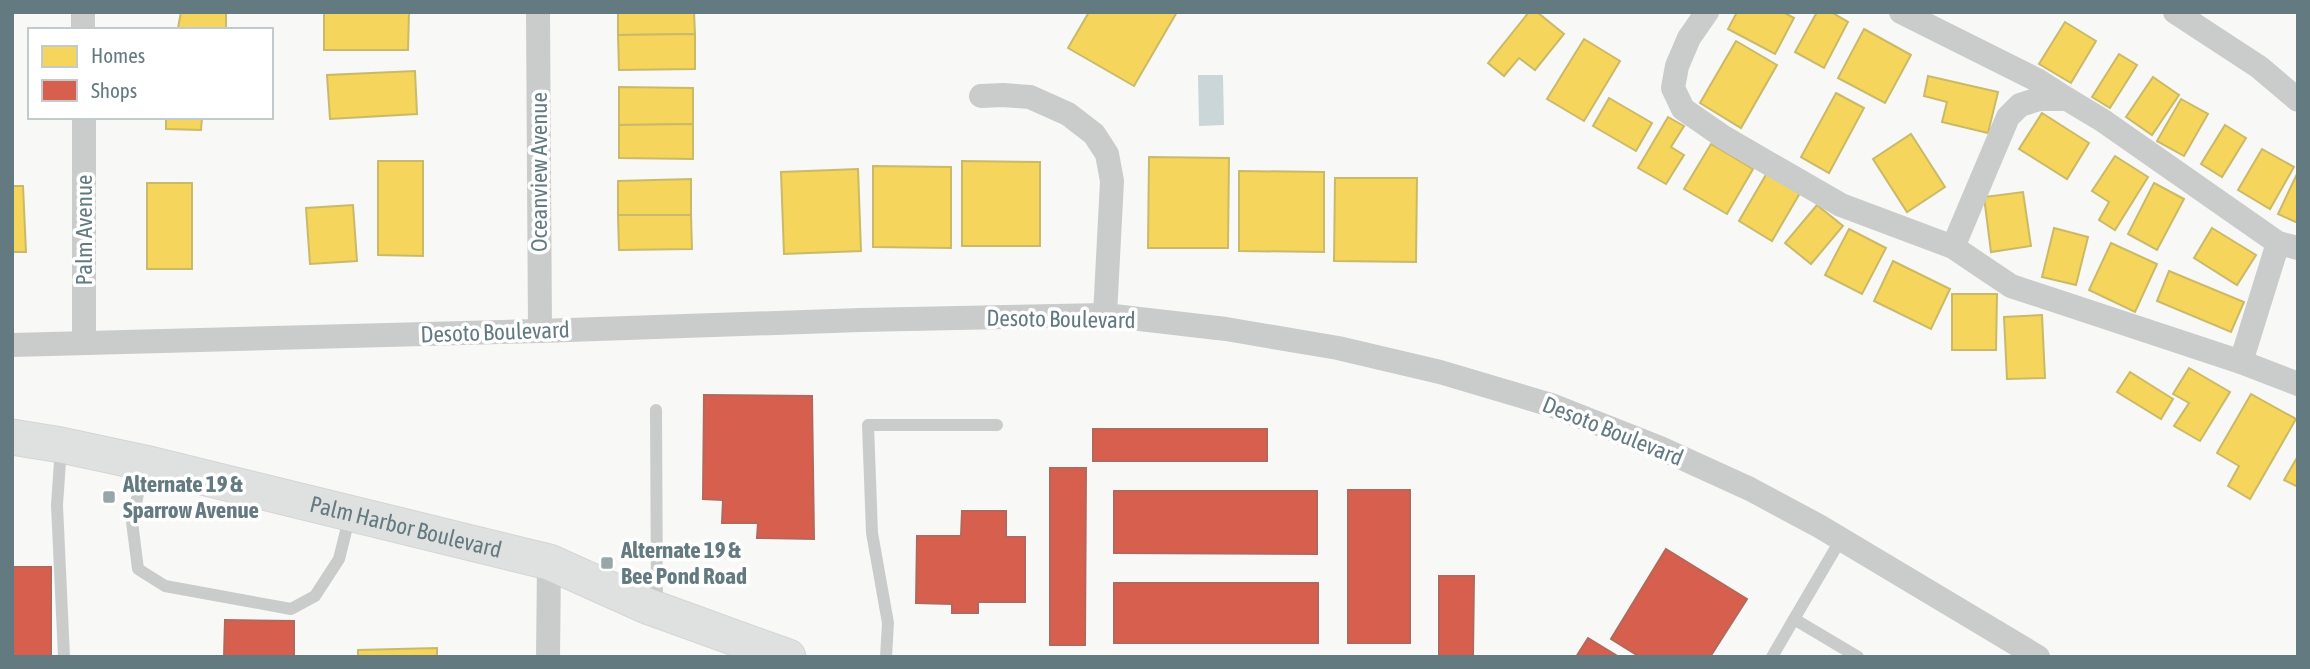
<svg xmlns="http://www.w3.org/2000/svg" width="2310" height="669" viewBox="0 0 2310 669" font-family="'Asap Condensed',sans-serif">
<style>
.water{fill:#cad6d7}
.homes{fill:#f6d55c;stroke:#caba67;stroke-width:2}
.shops{fill:#d6604d;stroke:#b4685d;stroke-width:2}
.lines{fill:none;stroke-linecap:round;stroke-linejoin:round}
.secondary-casing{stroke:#d4d5d5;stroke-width:37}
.lane{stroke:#cacccc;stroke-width:12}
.street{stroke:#cacccc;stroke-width:24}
.secondary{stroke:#dfe0e0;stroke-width:35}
.poi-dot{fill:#98a6aa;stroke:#fff;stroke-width:2.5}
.labels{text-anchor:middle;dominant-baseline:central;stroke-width:7;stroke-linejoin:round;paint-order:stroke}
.street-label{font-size:23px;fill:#647a81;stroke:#fff}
.poi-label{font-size:23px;font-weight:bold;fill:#647a81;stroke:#fff;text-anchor:start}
</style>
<rect width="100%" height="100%" fill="#f8f8f7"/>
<polygon class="water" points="1198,75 1223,75 1224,125 1199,126"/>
<g class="homes">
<polygon points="181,12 226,12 226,30 153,30 178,28"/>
<polygon points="324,12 409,12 408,50 324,50"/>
<polygon points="618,12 694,12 695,34 618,35"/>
<polygon points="1089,12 1177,12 1134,86 1068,48"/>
<polygon points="1529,12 1537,12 1564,34 1535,70 1519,58 1504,76 1488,63"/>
<polygon points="1737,12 1783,12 1794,18 1775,54 1728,29"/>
<polygon points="1817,12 1831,12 1848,22 1824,68 1795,52"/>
<polygon points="2065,22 2096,41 2071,83 2039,64"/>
<polygon points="1864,29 1911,55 1885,103 1838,78"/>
<polygon points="695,34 695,69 619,70 618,35"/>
<polygon points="1584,39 1620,61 1584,121 1547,99"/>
<polygon points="1736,41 1777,65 1741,128 1700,103"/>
<polygon points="2119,54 2137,65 2110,108 2092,97"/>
<polygon points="415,71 417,114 330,119 327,75"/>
<polygon points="1928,76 1998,92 1988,133 1942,122 1947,102 1924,96"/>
<polygon points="2153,77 2179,95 2152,135 2126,117"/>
<polygon points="619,87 693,88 693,124 619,125"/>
<polygon points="1836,93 1864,108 1829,173 1801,157"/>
<polygon points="1609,98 1652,123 1636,151 1593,126"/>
<polygon points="2181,99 2208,114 2184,156 2157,141"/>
<polygon points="2042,113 2089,143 2067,179 2019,149"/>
<polygon points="166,117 202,117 201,130 166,129"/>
<polygon points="1668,117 1684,126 1671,147 1684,155 1666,184 1638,168"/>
<polygon points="693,124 693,159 619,158 619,125"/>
<polygon points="2225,125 2246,138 2222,177 2201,164"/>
<polygon points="1911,134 1945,187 1907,212 1873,159"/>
<polygon points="1711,144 1753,169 1727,214 1684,189"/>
<polygon points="2262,149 2294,167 2270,209 2238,190"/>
<polygon points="2115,156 2148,177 2115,230 2099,220 2109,202 2092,191"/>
<polygon points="1149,157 1229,158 1228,248 1148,248"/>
<polygon points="378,161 423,161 423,256 378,255"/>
<polygon points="962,161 1040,162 1040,246 962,246"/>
<polygon points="873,166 951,167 951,248 873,247"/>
<polygon points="858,169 861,251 784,254 781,172"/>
<polygon points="1239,171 1324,172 1324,252 1239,251"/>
<polygon points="1767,173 1800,193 1772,241 1739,221"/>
<polygon points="2297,174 2298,174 2298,223 2278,214"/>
<polygon points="1335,178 1417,178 1416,262 1334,261"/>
<polygon points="691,179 691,215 618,215 618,181"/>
<rect x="147" y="183" width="45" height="86"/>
<polygon points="2154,183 2184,199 2157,250 2128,234"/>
<polygon points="12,186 23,186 26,252 12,252"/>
<polygon points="2023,192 2031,246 1991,252 1984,197"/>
<polygon points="353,205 357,261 310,264 306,208"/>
<polygon points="1817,205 1843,226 1811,264 1785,243"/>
<polygon points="618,215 691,215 692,249 619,250"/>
<polygon points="2054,228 2088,237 2076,285 2042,277"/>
<polygon points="2212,228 2256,255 2237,285 2194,258"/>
<polygon points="1849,229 1886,248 1862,294 1825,275"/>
<polygon points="2111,243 2157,264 2135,312 2089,290"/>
<polygon points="1893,261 1950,289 1931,329 1874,301"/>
<polygon points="2169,271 2244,302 2231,332 2157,301"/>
<polygon points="1952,294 1997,294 1996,350 1952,350"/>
<polygon points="2042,315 2045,378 2007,379 2004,317"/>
<polygon points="2189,368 2230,392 2200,441 2174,426 2189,403 2173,394"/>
<polygon points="2130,372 2173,399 2161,419 2117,392"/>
<polygon points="2251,394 2296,419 2250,499 2228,486 2239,466 2217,453"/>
<polygon points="2298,456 2298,487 2284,480"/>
<polygon points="437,648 437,657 358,657 358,650"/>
</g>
<g class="shops">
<polygon points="704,395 812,396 814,539 757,538 758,523 722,523 723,500 703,499"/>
<rect x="1093" y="429" width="174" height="32"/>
<polygon points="1050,468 1086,468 1085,645 1050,645"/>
<rect x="1348" y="490" width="62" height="153"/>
<polygon points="1114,491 1317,491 1317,554 1114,553"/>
<polygon points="962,511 1006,511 1006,537 1025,537 1025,602 978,602 978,613 952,613 952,604 916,603 917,536 961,536"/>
<polygon points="1666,549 1747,599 1710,657 1640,657 1611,639"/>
<rect x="12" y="567" width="39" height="90"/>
<polygon points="1439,576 1474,576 1473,657 1439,657"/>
<rect x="1114" y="583" width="204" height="60"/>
<polygon points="225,620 294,621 294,657 224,657"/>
<polygon points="1588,638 1619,657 1576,657"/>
</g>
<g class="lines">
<defs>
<g id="secondary">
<path id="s1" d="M12 437 61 445 145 463 549 562 647 606 788 657"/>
</g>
</defs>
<use href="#secondary" class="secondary-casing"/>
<g class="lane">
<polyline points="656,410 657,605"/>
<polyline points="61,447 57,505 64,657"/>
<polyline points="144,466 132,522 138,569 165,586 291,609 315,596 339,559 350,515"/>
<polyline points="1841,539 1794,619 1858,657"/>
<polyline points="886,657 888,623 872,533 868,425 997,425"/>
<polyline points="1772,657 1794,619"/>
</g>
<g class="street">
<polyline points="83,12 83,30"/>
<polyline points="538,12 540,331"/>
<polyline points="1707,12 1689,38 1677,66 1673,88 1683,109 1725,138 1841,205 1953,247 2011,286 2241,362 2298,384"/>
<polyline points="1901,12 2039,81 2067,99"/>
<polyline points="2175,12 2259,67 2298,100"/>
<polyline points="981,96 1003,95 1030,97 1068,114 1094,134 1107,154 1112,181 1105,315"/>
<polyline points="84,117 84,343"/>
<polyline points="1953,247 2008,117 2020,105 2039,99 2067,99 2102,120 2278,243 2298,248"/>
<polyline points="12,345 540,331 861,320 1105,315 1226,329 1338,348 1440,372 1551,405 1660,448 1750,489 1819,526 2038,657"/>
<polyline points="2241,362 2278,243"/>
<polyline points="548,657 549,562"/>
</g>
<use href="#secondary" class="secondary"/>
</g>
<g class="poi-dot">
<rect x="102" y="490" width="14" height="14" rx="3.5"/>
<rect x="600" y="556" width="14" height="14" rx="3.5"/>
</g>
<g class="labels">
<g class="street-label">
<text transform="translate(539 172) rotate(-90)">Oceanview Avenue</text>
<text transform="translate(84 230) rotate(-90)">Palm Avenue</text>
<text transform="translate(1061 319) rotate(1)">Desoto Boulevard</text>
<text transform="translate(495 332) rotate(-2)">Desoto Boulevard</text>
<text transform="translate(1613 431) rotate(22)">Desoto Boulevard</text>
<text stroke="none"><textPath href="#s1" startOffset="404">Palm Harbor Boulevard</textPath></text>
</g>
<g class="poi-label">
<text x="123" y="484">Alternate 19 &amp;<tspan x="123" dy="26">Sparrow Avenue</tspan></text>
<text x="621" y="550">Alternate 19 &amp;<tspan x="621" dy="26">Bee Pond Road</tspan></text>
</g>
</g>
<rect width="2310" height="669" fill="none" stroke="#647a81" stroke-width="28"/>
<rect x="28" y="28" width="245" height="91" fill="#ffffff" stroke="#c1cacd" stroke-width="2"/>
<rect x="42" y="46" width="35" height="21" fill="#f6d55c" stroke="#c1cacd" stroke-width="2"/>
<text x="91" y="63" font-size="21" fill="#647a81">Homes</text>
<rect x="42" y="80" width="35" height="21" fill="#d6604d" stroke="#c1cacd" stroke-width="2"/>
<text x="91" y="98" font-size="21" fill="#647a81">Shops</text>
</svg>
